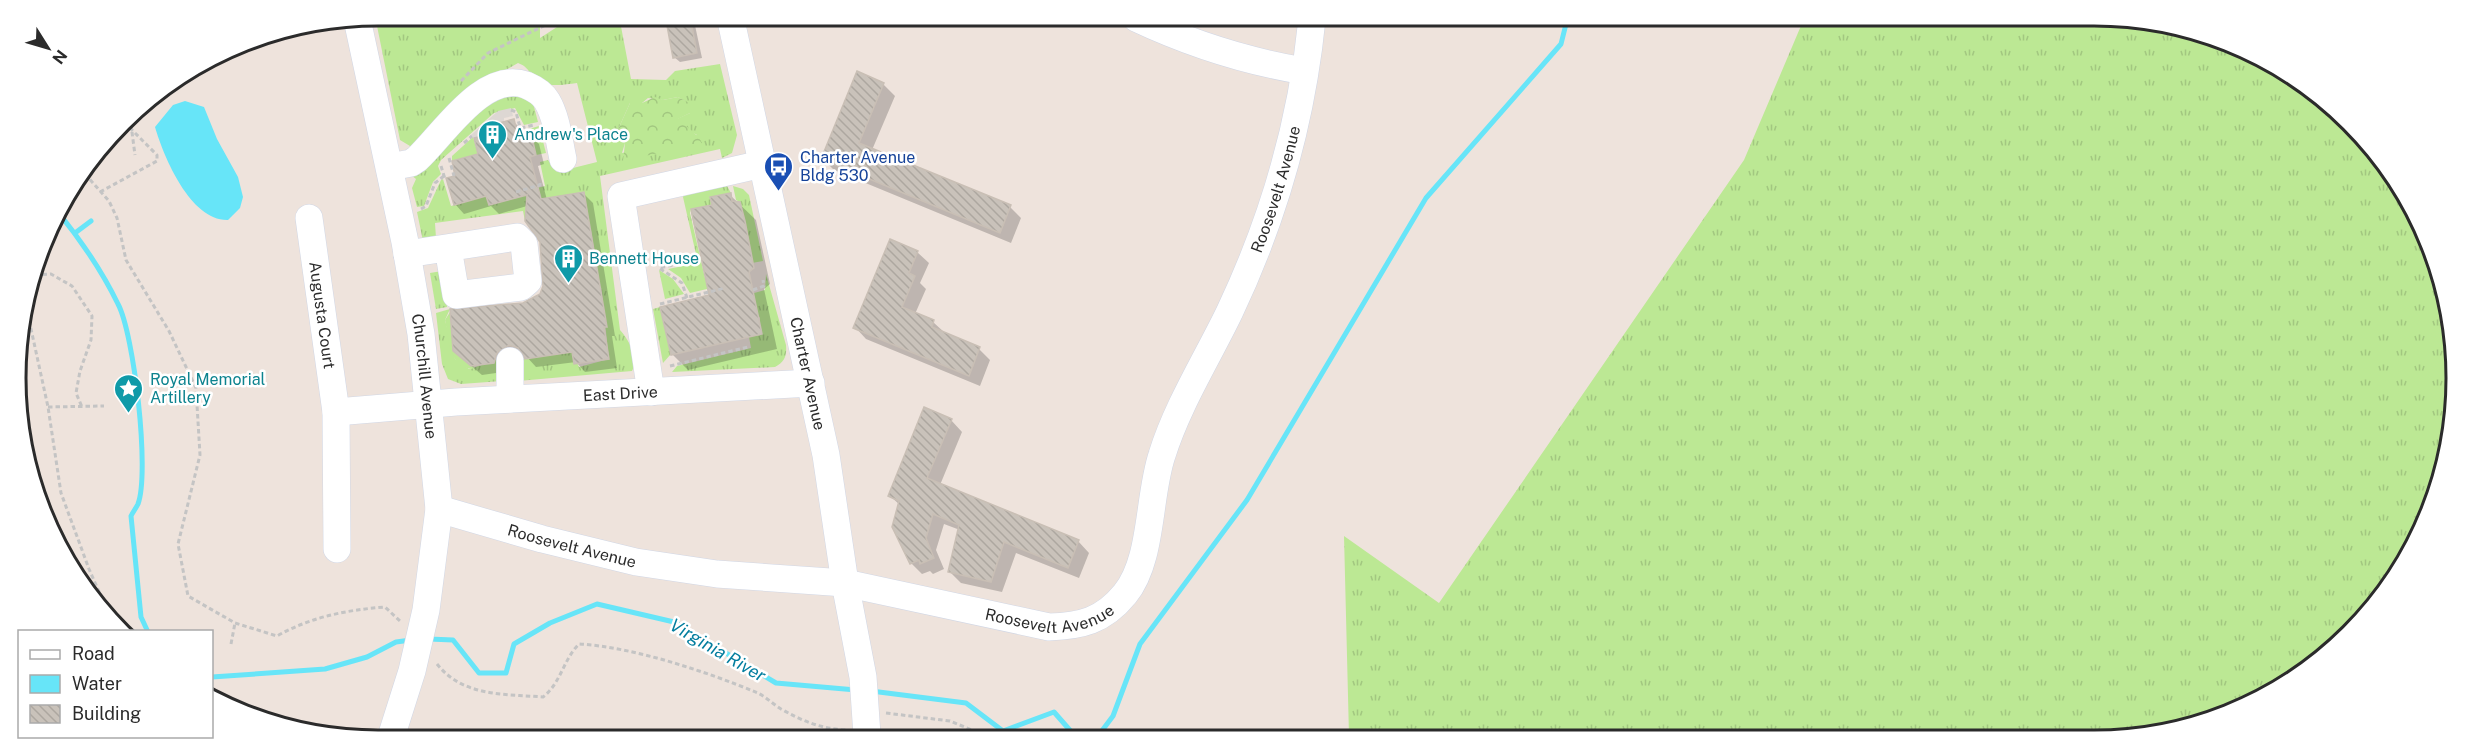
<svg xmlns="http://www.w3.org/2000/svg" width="2472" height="756" viewBox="0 0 2472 756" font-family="'Public Sans',sans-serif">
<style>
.grass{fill:url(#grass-tufts);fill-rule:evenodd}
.forest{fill:url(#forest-crowns)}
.garden{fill:#bce894}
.plaza{fill:#ddd7d3}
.water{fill:#67e5f8}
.shadow{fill:#0003}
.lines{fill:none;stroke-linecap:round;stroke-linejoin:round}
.stream{stroke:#67e5f8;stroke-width:5}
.building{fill:url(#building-back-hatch);stroke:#c9bfb5;stroke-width:1.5}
.minor-casing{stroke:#d1d7e5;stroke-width:28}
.path{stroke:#c4c4c4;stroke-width:3;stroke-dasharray:4.5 3;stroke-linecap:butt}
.minor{stroke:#fff;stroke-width:27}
.labels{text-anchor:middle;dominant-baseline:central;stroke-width:5;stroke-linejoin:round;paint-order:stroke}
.culture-label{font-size:16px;fill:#0d838f;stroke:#fff;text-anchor:start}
.transit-label{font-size:16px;fill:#164399;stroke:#fff;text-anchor:start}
.street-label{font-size:16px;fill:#2b2b2b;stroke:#fff}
.water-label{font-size:18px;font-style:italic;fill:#047e9f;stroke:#fff}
.rim{fill:none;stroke:#2b2b2b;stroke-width:3}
</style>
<defs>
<pattern id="grass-tufts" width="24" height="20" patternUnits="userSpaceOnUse" patternTransform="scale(1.5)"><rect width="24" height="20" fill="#bce894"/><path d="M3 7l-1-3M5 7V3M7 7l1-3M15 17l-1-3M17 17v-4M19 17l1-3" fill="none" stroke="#a2c780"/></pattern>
<pattern id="forest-crowns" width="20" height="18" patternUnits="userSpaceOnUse" patternTransform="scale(1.5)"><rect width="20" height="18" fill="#bce894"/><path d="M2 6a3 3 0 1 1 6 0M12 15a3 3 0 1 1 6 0" fill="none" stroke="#a2c780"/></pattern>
<pattern id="building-back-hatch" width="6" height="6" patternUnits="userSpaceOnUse" patternTransform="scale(1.5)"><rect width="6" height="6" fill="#c9c2ba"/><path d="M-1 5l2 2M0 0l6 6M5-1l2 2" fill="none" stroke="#ada7a0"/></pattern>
</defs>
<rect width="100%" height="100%" fill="#eee3dc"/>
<g class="grass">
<path d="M375 16H554L540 23V38L574 16H619L631 79 666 80 675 71 720 64 737 135 732 153 722 158 720 149 600 176 620 330C629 340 639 358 632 371L518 381 517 360 572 352 579 367 609 359 601 287H596L593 268 597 267 591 230H586L587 210 584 192 531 201 526 208 525 221 523 211 435 223 436 238 423 241 417 212 428 208 441 180 443 179 451 206 486 196 489 205 517 198V193L545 186 540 162 548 160 557 172 597 162 577 83C561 85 544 89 532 75 527 69 526 66 518 63L486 81 409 149 410 146 400 140ZM678 97 685 101 690 113 677 119 684 128 697 135 622 153 625 143 616 134 630 103H642L648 98 663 100Z"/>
<polygon points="1803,21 2165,22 2296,76 2396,177 2450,308 2450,449 2409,559 2350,635 2255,703 2142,738 1349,736 1344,536 1439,603 1744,160"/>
<polygon points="517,93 533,103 538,122 524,125 515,108 494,113 441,160 438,166 441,174 433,182 424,206 417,207 412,188 416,179 411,175 490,102"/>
<polygon points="539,126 546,153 536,155 529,129"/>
<polygon points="473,137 478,154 452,161 452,156"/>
<polygon points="727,186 731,193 711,197 712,205 691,209 690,213 705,278 724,285 690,293 681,278 668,269 698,263 683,197 684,194"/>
<polygon points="733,186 743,189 749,195 763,261 752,263 740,202 736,200"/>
<polygon points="659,270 673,279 684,294 665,299"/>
<polygon points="442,271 447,307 436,309 430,273"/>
<path d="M766 274 786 345C787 355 785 362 775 367L672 372 677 366 751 348 749 337 760 335V318L747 295 765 290Z"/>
<polygon points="660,307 671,354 663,363 653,309"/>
<polygon points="450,309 445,320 455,359 469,369 485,364 485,361 503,359 502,381 461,384 448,379 442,364 436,313"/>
</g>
<path class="forest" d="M655 97 663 100 678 97 695 106 690 113 678 119C685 126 699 135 702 143L623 161 625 143 616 134 630 103H642Z"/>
<path class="garden" d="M450 312 453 349 471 366H474L472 369C448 367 449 338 445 320Z"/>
<polygon class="plaza" points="511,108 513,116 504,118 504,122 494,133 474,138 471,135 498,111"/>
<path class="water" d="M185 101 204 107 217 139 238 177 243 197 240 208 228 220C191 221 164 158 155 127L173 105Z"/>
<g class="shadow">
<polygon points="666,16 693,16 702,58 680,62 674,57"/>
<polygon points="883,84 895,96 872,150 1010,207 1021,218 1011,243 834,170 823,159"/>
<polygon points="513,121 522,130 524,137 530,135 539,144 544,164 538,166 547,200 584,194 593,203 615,336 612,336 617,368 585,372 576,362 536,367 525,355 519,354 503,372 482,375 464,360 523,304 541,295 544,286 541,242 527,206 499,214 491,206 464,214 455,204 457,177 480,155 496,134"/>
<polygon points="730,195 756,220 770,284 764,289 777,349 688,370 672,354 710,296 691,212 714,206"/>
<polygon points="917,252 929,263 920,283 926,289 915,314 933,322 945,333 979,349 990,360 980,386 866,339 855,327"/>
<polygon points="951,420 962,432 940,485 1078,541 1089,553 1079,578 1016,553 1002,592 961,583 949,571 960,530 944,524 936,550 944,569 933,574 930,571 922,574 911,563 900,505 890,496"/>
</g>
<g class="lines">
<g class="stream">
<path d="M57 211C80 239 102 271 118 304 134 334 150 472 138 504 136 508 133 512 131 516L141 617 148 632"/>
<polyline points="75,233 91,221"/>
<polyline points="429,639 453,640 479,673 506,673 514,644 550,623 597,604 674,622 776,683 856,690"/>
<polyline points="212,677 325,669 367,657 396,642 411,640"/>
<polyline points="871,691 966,703 1003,731 1054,712 1075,736"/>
<polyline points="1098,736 1113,716 1140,644 1247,500 1426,198 1561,44 1567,20"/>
</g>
</g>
<g class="building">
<polygon points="690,16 697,53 673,58 666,20"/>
<polygon points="857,71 884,83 859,143 1011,205 1000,233 821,159"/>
<polygon points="514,119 518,137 531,133 536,155 530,157 541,199 584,192 607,327 604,327 609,359 574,364 572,352 525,359 518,348 509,345 497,353 494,363 471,366 453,351 450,309 523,303 540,294 543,286 540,242 525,221 527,195 489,205 486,196 454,205 446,178 455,176 452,161 478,154 474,138 494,133 492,125"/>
<polygon points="731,193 732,201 740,202 745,221 754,268 749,272 762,334 671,355 660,307 709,295 691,209 712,205 710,197"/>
<polygon points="890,239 918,251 909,273 915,276 902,307 934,320 932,327 980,347 969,376 853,328"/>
<polygon points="924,407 952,419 927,478 1079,540 1068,568 1004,542 991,582 948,572 959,525 933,514 926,538 934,558 920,564 919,560 910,564 892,527 899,501 888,496"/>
</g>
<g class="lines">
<defs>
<g id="minor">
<path id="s1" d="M730 16 826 455 845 583 863 677 867 735"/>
<path d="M1136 18C1189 43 1245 61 1304 71"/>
<path id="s2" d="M357 19 405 242 421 334 439 509 426 610 412 671 392 734"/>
<path d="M390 167 411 163 417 159C444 134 483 70 526 85 533 88 543 94 547 101 557 118 559 141 563 159"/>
<path id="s3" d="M309 218 336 412 337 549"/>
<polyline points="407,254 517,237 524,244 528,281 521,287 456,295 448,248"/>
<polyline points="510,361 510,399"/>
<polyline points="651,392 621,196 762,164"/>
<path id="s4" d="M336 412 456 402 811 383"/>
<path id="s5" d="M439 509 542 539 636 562 717 574 845 583 1049 627C1081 626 1103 621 1125 594 1153 560 1148 496 1162 455 1177 406 1208 357 1230 311 1274 218 1302 120 1312 19"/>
</g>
</defs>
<use href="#minor" class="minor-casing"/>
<g class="path">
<polyline points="461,81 488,53 564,16"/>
<polyline points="511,110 516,112 522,135"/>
<polyline points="130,117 135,155"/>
<polyline points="521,128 534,125"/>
<polyline points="464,143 472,136"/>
<polyline points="449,158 454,176"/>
<polyline points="441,166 445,179"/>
<path d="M85 174 109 201 117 218 126 260 169 331 196 388 200 455 178 544 188 596 235 623 277 636C311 617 346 610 385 607L401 622"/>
<polyline points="100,192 157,161 157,155 131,129"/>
<polyline points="516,192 540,185 540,183"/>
<polyline points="421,209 426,206 435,183 444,176"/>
<polyline points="35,275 51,274 72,286 92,316 91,340 80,371 76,393 82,407"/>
<polyline points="753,290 764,286 763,280"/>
<polyline points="687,298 682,283 659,268 697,260"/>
<polyline points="660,304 725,288"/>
<polyline points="26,306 48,407 61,493 89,569 108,612"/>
<polyline points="670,366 748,347"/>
<polyline points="48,407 104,406"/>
<polyline points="231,644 235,623"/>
<path d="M437 664C463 697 505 694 543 697 561 683 563 660 579 644 634 647 707 672 758 693 766 697 773 704 781 709 802 721 822 729 846 730"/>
<polyline points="886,713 950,721 984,735"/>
</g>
<use href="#minor" class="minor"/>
</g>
<defs>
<symbol id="building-pin" viewBox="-11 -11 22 30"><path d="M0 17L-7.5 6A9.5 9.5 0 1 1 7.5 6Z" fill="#0f9aa8" stroke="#fff"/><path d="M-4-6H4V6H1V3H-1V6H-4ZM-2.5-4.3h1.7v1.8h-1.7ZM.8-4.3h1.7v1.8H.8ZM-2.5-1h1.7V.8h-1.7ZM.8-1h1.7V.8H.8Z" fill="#fff"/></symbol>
<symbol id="bus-pin" viewBox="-11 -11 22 30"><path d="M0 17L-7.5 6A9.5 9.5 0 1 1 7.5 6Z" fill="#1a4fb4" stroke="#fff"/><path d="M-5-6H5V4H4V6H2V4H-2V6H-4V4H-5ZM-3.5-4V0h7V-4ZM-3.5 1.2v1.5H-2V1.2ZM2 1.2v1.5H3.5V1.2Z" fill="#fff"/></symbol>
<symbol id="sight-pin" viewBox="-11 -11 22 30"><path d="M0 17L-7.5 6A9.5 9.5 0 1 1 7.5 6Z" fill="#0f9aa8" stroke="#fff"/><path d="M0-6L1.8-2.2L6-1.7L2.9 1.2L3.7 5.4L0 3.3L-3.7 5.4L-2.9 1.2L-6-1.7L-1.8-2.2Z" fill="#fff"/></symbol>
</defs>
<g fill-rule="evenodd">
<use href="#building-pin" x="476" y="118" width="33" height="45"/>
<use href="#bus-pin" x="762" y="150" width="33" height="45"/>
<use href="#building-pin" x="552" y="242" width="33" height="45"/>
<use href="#sight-pin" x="112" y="372" width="33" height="45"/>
</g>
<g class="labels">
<g class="culture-label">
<text x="514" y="134">Andrew's Place</text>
<text x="589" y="258">Bennett House</text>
<text x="150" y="379">Royal Memorial<tspan x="150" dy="18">Artillery</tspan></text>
</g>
<g class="transit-label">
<text x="800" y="157">Charter Avenue<tspan x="800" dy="18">Bldg 530</tspan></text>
</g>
<g class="street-label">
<text stroke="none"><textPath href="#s5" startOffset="1144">Roosevelt Avenue</textPath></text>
<text stroke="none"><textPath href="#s3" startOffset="98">Augusta Court</textPath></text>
<text stroke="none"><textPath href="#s1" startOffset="366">Charter Avenue</textPath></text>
<text stroke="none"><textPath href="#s2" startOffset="364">Churchill Avenue</textPath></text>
<text stroke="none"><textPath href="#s4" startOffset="285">East Drive</textPath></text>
<text stroke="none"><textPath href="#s5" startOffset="138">Roosevelt Avenue</textPath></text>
<text stroke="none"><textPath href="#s5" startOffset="624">Roosevelt Avenue</textPath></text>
</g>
<g class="water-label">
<text transform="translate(718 650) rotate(30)">Virginia River</text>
</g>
</g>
<path d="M0 0H2472V756H0ZM378 26H2094A352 352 0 0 1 2446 378V378A352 352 0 0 1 2094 730H378A352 352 0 0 1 26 378V378A352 352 0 0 1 378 26Z" fill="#fff" fill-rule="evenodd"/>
<path class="rim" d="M378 26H2094A352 352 0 0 1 2446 378V378A352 352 0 0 1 2094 730H378A352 352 0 0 1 26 378V378A352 352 0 0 1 378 26Z"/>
<rect x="18" y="630" width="195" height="108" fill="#ffffff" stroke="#aaaaaa" stroke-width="1.5"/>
<rect x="30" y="650" width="30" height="9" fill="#ffffff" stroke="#aaaaaa" stroke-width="1.5"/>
<text x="72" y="660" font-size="18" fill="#2b2b2b">Road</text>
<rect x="30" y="675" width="30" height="18" fill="#67e5f8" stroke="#aaaaaa" stroke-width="1.5"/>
<text x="72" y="690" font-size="18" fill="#2b2b2b">Water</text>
<rect x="30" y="705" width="30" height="18" fill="url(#building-back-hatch)" stroke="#aaaaaa" stroke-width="1.5"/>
<text x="72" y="720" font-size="18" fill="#2b2b2b">Building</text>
<g transform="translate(48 48) rotate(127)" stroke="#ffffff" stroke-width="4.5" paint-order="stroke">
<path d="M0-4.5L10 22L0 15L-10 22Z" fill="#2b2b2b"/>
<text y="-9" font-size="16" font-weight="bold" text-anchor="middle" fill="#2b2b2b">N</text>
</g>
</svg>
